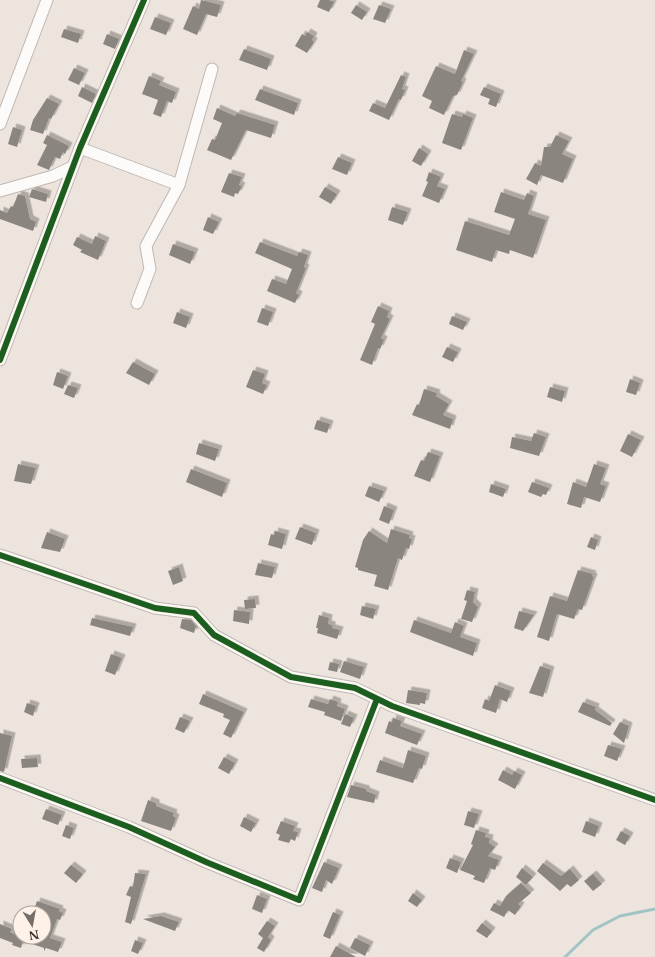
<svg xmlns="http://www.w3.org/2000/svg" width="655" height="957" viewBox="0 0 655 957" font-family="'Libre Baskerville',serif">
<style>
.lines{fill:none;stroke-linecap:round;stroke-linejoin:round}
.stream{stroke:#a2c4c4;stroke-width:3}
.building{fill:#8b8580;filter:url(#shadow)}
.minor-casing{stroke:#bfb7b2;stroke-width:13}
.minor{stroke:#fcfbfa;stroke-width:11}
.cycleway-casing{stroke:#fef1e7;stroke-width:8}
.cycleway{stroke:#1b5e20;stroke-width:6}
</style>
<defs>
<filter id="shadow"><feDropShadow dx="3.5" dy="-3.5" stdDeviation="0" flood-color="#0004"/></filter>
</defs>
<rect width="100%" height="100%" fill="#ede4dd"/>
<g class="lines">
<polyline class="stream" points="565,957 593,930 620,916 655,909"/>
</g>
<g class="building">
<polygon points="201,0 221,5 217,17 206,14 197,35 183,29 193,6 199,9"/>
<polygon points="320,0 329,0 334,2 329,12 317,7"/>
<polygon points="356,5 367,12 362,20 351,13"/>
<polygon points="379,5 391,9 385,23 373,19"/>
<polygon points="155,17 171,23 166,35 150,29"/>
<polygon points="64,29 81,34 78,43 61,37"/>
<polygon points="307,32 314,36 312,40 314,42 307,53 295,46 302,34 305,36"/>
<polygon points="107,34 119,39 115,49 103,44"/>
<polygon points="244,49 271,59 267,70 239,60"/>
<polygon points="464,50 474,54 461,81 463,82 457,95 453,96 444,115 429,108 432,101 422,96 436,66 455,74"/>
<polygon points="74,68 85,73 79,85 68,80"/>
<polygon points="401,75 406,77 402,89 405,90 401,100 399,99 389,120 369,111 373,103 385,108"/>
<polygon points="149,76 161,81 159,85 176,92 172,103 167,101 161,117 153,114 158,100 142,94"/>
<polygon points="82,87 96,94 92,103 78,96"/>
<polygon points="484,87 501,94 496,107 488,104 490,99 480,95"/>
<polygon points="260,89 298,103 294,115 255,100"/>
<polygon points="47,98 59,104 51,119 49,118 43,134 30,130 33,120"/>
<polygon points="217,108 235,116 237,113 275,125 271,138 246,130 231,160 207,150 212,139 215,140 222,123 213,119"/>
<polygon points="452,114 462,117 463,114 473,118 461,150 442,143"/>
<polygon points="13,127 22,130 17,147 8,144"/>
<polygon points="47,135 69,146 65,154 63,152 60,159 55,157 49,170 37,165 47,145 43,143"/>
<polygon points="556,135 569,141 562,154 573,159 563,183 541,175 537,185 526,179 535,163 541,166 544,147 550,147"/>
<polygon points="419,148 428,154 421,166 412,161"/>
<polygon points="338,157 352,163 347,175 332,169"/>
<polygon points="429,172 441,177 437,186 445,189 439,203 422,196 428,182 426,181"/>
<polygon points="229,173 242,177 239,185 242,186 238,194 235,193 234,197 221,192"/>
<polygon points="325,187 337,194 331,204 319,197"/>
<polygon points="32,189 48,194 46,202 29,197"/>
<polygon points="501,192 524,200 527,193 534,196 528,214 546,220 533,258 510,250 509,254 496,250 492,262 456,250 465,221 509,235 515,219 494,212"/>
<polygon points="18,194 25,196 30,219 36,222 33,231 0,219 0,210 7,213 11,206 13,207"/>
<polygon points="392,207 408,212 403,225 388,220"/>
<polygon points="208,217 219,222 213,234 203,230"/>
<polygon points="95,236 106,241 98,260 80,252 82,250 73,245 77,237 92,244"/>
<polygon points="260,242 297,256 299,252 308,255 304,267 306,268 296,293 299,295 295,303 267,291 272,279 286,284 292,269 255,253"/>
<polygon points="173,244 195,252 190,264 169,255"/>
<polygon points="378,306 389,311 387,317 390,319 381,338 384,340 380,349 378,348 372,365 360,360 375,324 371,322"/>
<polygon points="262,308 273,312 268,326 257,322"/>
<polygon points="177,312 190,317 186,328 173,323"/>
<polygon points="452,316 467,322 463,330 449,324"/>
<polygon points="447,347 458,352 453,362 442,357"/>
<polygon points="133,362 155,374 149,385 126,373"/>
<polygon points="253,370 265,374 262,383 267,385 263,394 246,387"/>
<polygon points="57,372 68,376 63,389 53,385"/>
<polygon points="630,379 640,383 636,395 626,392"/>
<polygon points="68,385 78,388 74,398 64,394"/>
<polygon points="550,387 565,391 562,402 547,397"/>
<polygon points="424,389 437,393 436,396 449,404 443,415 453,419 450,429 412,415 417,404 419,405"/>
<polygon points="317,420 330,424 327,433 314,429"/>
<polygon points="534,433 546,437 539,456 510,448 512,437 531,441"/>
<polygon points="628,434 641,440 632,457 620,451"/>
<polygon points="199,443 219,449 215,461 196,454"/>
<polygon points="428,452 440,456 430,482 414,476 421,460 424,461"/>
<polygon points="18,464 36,468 31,484 14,481"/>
<polygon points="594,464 606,468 600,484 606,486 600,502 584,497 581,508 567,504 573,482 586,487"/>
<polygon points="191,469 227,483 222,497 186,482"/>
<polygon points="532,482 549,488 546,495 543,494 541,497 528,492"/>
<polygon points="491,484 506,489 503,497 489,492"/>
<polygon points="369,486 384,491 379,502 365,496"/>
<polygon points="384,506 394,510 389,524 379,520"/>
<polygon points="300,527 316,533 312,545 295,539"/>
<polygon points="391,529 410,535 409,538 412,539 409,549 406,548 402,560 398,558 388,590 374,586 377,575 358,570 358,568 355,567 363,540 369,531 387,543"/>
<polygon points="275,531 286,534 282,549 268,545 271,534 274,535"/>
<polygon points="47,532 65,539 60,552 41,548"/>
<polygon points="591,537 598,540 595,550 587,547"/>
<polygon points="258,563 275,567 272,578 255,575"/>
<polygon points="179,567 183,581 173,585 168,571"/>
<polygon points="578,570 593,574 592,576 594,577 582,610 578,609 574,619 557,614 549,641 537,637 550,596 567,601"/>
<polygon points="467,590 475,592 473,602 478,607 472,622 461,619 467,601 464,600"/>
<polygon points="255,599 256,608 245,609 244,600"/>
<polygon points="362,606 376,609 373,619 360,615"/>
<polygon points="234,610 250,612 249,624 233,621"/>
<polygon points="519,611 534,615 523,631 514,628"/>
<polygon points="319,615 329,618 328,624 332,625 332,628 340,630 337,639 317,633 318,628 316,628"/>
<polygon points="92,618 133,627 130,636 90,625"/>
<polygon points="182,619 191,620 196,626 194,633 180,628"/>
<polygon points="414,620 451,633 455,622 464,626 460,637 477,643 473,656 410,632"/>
<polygon points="111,654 122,658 115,675 105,671"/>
<polygon points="344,661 364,667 360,679 340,672"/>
<polygon points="330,662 339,664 337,672 328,670"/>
<polygon points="540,666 551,670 543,697 529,693"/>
<polygon points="495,685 511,691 507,702 500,699 496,713 482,708 485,699 489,701"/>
<polygon points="408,690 427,693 425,704 420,703 420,705 406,703"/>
<polygon points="203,694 244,712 231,738 223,734 230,720 223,717 224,714 199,704"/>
<polygon points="311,699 328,704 330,699 338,702 337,706 345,709 341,721 324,715 325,712 308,707"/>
<polygon points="583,702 596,707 595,710 612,723 610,726 578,712"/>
<polygon points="27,703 36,706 33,716 24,712"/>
<polygon points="345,714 354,718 350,727 341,724"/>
<polygon points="180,717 190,721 184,733 175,729"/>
<polygon points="393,718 402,721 400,726 422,734 417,745 385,733 389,721 392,722"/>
<polygon points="620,722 629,726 624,743 613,734"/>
<polygon points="0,733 12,736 4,772 0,771"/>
<polygon points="608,745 622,749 617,761 604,756"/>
<polygon points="408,750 426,756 422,769 419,768 413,783 376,772 380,760 403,768"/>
<polygon points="224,757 235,763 229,774 218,768"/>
<polygon points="37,758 38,767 22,768 21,759"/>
<polygon points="503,770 512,775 514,771 522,775 515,789 498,780"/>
<polygon points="351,785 366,789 366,791 376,795 374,803 347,797"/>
<polygon points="148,800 156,803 156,806 174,813 173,816 176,818 171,831 141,821"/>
<polygon points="46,809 62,815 58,825 42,819"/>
<polygon points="468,811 479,814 474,828 464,825"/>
<polygon points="244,817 256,823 251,832 240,826"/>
<polygon points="281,821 295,826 293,831 298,832 295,841 291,839 289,843 278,840 280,835 276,833"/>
<polygon points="586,821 599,826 595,837 582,832"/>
<polygon points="66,825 74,828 70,839 62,836"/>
<polygon points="476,830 486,833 485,837 490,838 489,843 495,847 488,856 499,860 495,870 490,868 484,883 473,879 475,876 460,870 473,845 471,844"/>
<polygon points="621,831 630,836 625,845 616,840"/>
<polygon points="450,858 461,862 457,873 446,868"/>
<polygon points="324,862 339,868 332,884 326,880 322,892 312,888"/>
<polygon points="543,863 561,876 570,869 579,880 571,887 567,884 560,891 537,871"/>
<polygon points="71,865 83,874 76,883 64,873"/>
<polygon points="522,868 533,877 526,885 516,877"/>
<polygon points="135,873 146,874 131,924 125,922 131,897 126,895 130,886 133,887"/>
<polygon points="593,874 602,884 593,891 584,881"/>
<polygon points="521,883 531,893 518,904 521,906 515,915 508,910 504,917 490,910 494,903 500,906 506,896"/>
<polygon points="413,893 422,900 417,907 408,901"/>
<polygon points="257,895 267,899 262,913 252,909"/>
<polygon points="37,901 60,909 59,911 63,913 60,920 57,919 50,938 62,942 58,952 46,948 44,951 44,948 23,941 21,948 12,945 13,943 0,938 0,924 12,929 10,932 20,937 44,937 44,913 34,910"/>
<polygon points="333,912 340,915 330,939 323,936"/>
<polygon points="161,916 179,922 175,931 143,919"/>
<polygon points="267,921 275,926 268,937 271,940 264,952 257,948 263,938 258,934"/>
<polygon points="482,923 492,931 487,938 476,931"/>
<polygon points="355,938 370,945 365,956 350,948"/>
<polygon points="135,940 143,943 138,954 131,951"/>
<polygon points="336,946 356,957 330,957"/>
</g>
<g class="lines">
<defs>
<g id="minor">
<polyline points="0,124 47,0"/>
<polyline points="80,148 179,185"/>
<polyline points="0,191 53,176 72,167"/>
<polyline points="137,303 150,269 146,246 179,185 212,69"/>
<polyline points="0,360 80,148 144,0"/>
<polyline points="0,555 155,608 194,613 214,635 291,677 355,688 392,706 655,800"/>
<polyline points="0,778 129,827 206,862 299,900 377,699"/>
</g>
</defs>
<use href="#minor" class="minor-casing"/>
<use href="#minor" class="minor"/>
<defs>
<g id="cycleway">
<polyline points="0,360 80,148 144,0"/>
<polyline points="0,555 155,608 194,613 214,635 291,677 355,688 392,706 655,800"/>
<polyline points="0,778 129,827 206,862 299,900 377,699"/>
</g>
</defs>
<use href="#cycleway" class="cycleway-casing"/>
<use href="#cycleway" class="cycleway"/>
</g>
<g transform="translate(32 925) rotate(169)"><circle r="19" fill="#fef1e7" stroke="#ada39b"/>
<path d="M0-3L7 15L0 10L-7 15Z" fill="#756e68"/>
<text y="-6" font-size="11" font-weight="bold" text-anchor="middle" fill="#342e29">N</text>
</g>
</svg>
